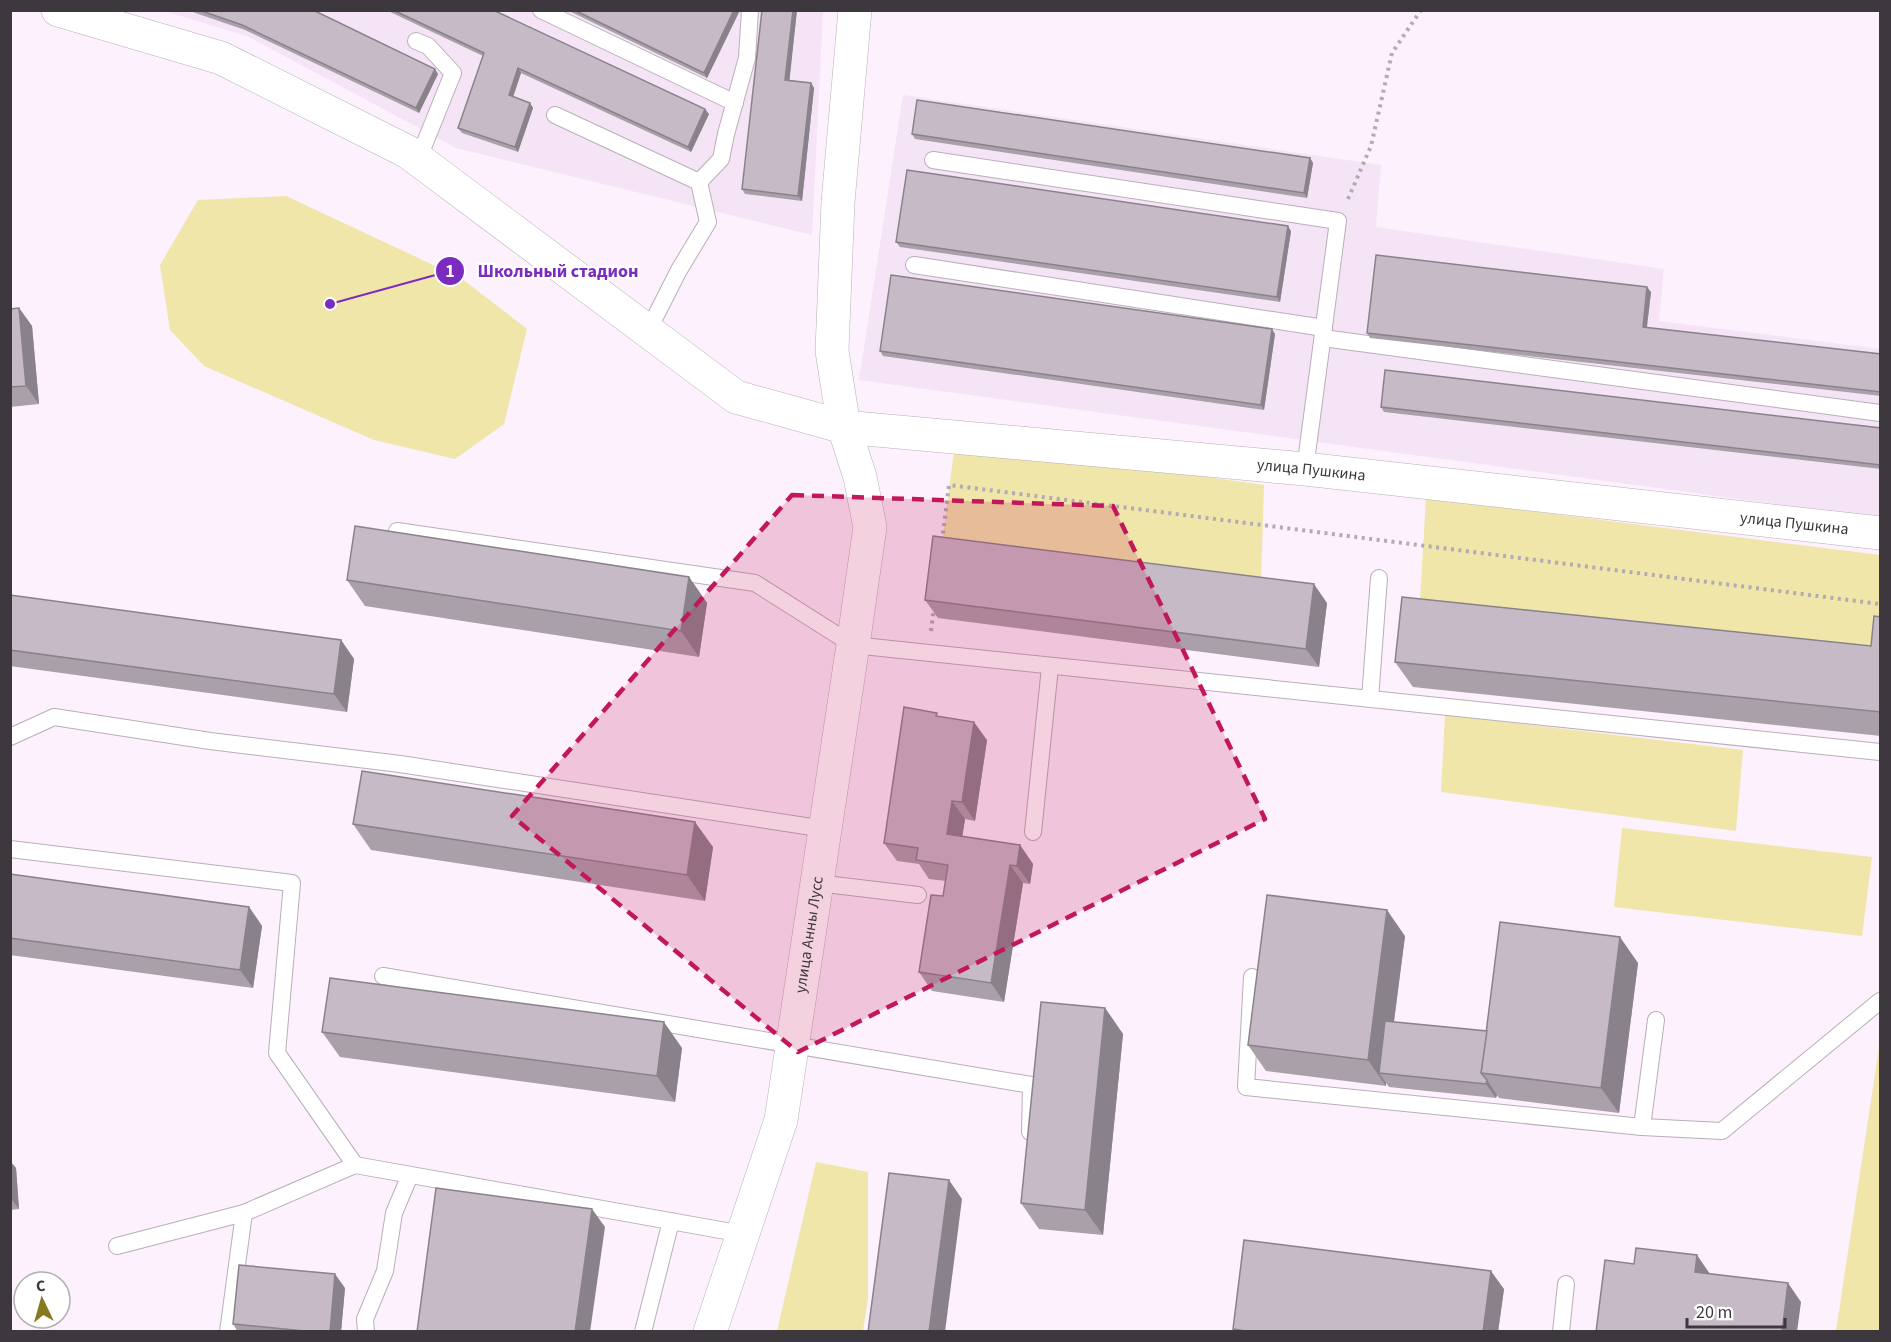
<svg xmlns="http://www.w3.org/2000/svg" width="1891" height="1342" viewBox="0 0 1891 1342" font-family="'Source Sans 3',sans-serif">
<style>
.built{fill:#f5e4f5}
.green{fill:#f0e6a9}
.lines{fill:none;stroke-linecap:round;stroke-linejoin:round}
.service-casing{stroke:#b9afba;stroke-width:18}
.minor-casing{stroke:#b9afba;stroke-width:34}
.path{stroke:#b3abb3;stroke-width:4;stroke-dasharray:3 4.5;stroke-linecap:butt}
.service{stroke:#fff;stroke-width:16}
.minor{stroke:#fff;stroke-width:33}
.wall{fill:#a9a0a9}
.shaded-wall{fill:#8a828a}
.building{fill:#c5bac5;stroke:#8a828a;stroke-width:1.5}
.marked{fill:#c2185b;fill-opacity:0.2;stroke:#c2185b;stroke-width:4.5;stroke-dasharray:12 8;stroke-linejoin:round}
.labels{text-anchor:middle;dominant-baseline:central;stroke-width:4.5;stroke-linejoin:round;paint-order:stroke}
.street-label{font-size:16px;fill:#3d383d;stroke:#fff}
.leader{fill:none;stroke:#7b2cbf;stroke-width:2}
.callout-dot{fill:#7b2cbf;stroke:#fff;stroke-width:2}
.mark-label{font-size:18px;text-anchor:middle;font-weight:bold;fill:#fff}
.callout-label{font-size:18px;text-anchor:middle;font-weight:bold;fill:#7b2cbf;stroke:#fff;stroke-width:4.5;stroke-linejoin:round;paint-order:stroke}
</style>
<rect width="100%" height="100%" fill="#fcf1fc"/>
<g class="built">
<polygon points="164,11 823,11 812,235 456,148 247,36"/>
<polygon points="903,95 1381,165 1376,227 1664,269 1659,321 1880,349 1880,518 859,380"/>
</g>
<g class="green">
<polygon points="286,196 461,278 527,329 504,424 455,459 374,440 204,366 170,330 160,265 198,200"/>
<polygon points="954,451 1128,466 1264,485 1261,584 942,543"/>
<polygon points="1426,498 1880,555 1880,634 1874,664 1420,601"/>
<polygon points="1445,715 1743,750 1736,831 1441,792"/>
<polygon points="1622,828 1872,857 1862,936 1614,907"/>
<polygon points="1880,1041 1880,1331 1836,1331"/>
<polygon points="816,1162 868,1172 868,1298 863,1331 777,1331"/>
</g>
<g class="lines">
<defs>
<g id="service">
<polyline points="541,10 735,103"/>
<polyline points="416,41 428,46 453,73 418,160"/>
<polyline points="555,115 699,182 708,222 679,270 648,331"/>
<polyline points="933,160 1338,221 1305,469"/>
<polyline points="699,182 721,159 726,134 747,58 750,10"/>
<polyline points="914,265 1324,328"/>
<polyline points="1323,338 1880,413"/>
<polyline points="397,531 755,583 853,645 1880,752"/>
<polyline points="1370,699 1379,578"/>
<polyline points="10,737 54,717 210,741 400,764 825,829"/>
<polyline points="1033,832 1050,667"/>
<polyline points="10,849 292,883 277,1053 355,1165 244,1213 228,1332"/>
<polyline points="817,883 918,895"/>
<polyline points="383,976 1031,1085 1030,1132"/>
<polyline points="1252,977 1246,1087 1642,1127 1722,1131 1880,1001"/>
<polyline points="1642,1127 1656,1020"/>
<polyline points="355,1165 743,1234"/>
<polyline points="117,1246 244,1213"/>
<polyline points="366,1332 365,1319 385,1271 394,1213 410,1175"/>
<polyline points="643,1332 671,1221"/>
<polyline points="1561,1332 1566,1284"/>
</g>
<g id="minor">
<polyline points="58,10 221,58 408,152 736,397 844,427 832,351 838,202 855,10"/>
<path id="s1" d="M710 1332 781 1120 853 645 870 527 860 477 844 427 1305 469 1880 533"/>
</g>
</defs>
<use href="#service" class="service-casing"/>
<use href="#minor" class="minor-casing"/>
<g class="path">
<polyline points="1348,199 1371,146 1392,53 1421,10"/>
<polyline points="942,541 949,485 1880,604"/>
<polyline points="931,631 934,608"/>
</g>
<use href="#service" class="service"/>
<use href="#minor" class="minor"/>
</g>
<g class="wall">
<polygon points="187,10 313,10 438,74 419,113 245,30"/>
<polygon points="386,10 493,10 709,114 691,152 521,73 513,97 530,103 533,108 518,152 462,133 458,128 483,56"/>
<polygon points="567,10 740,10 707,78"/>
<polygon points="797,10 789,80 811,83 814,88 802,201 745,194 742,189"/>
<polygon points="912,134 1310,158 1313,163 1307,198 915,139"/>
<polygon points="1291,231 1280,302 900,247 896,242"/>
<polygon points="1651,292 1647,328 1881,354 1881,396 1370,338 1367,333"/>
<polygon points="19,308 32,326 39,404 10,407 10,309"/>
<polygon points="1275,334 1264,410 883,356 880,351"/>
<polygon points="1381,407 1881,428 1881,469 1384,412"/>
<polygon points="689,577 707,603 699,657 365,606 347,580"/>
<polygon points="10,595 341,640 354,659 347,712 10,666"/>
<polygon points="925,600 1327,603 1319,667 938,618"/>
<polygon points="1881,617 1881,736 1413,687 1395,662 1871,646"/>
<polygon points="940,717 987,740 975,821 965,819 962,836 1020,845 1033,864 1030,884 1023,883 1004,1002 932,991 919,972 943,896 946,881 929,879 919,864 897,861 884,843"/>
<polygon points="353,824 713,847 705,901 371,850"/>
<polygon points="10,874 249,907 262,926 253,988 10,955"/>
<polygon points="1405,936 1394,1022 1487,1031 1638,963 1619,1113 1499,1098 1497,1095 1496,1098 1389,1087 1386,1083 1386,1086 1266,1071 1248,1045"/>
<polygon points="1105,1008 1123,1034 1103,1235 1039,1229 1021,1203"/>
<polygon points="322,1032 682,1048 675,1102 340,1057"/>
<polygon points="10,1161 16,1168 19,1209 10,1210"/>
<polygon points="345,1288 341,1332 238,1332 233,1324"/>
<polygon points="1504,1289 1498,1332 1234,1332 1233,1329"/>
</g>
<g class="shaded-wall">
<polygon points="734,10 740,10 707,78 704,73"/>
<polygon points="793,10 797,10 789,85 785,80"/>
<polygon points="518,68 521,73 512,100 509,95"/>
<polygon points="435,69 438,74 419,113 416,108"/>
<polygon points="811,83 814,88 802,201 798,196"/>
<polygon points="530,103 533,108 518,152 515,147"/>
<polygon points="705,109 709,114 691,152 688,147"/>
<polygon points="1310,158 1313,163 1307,198 1304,193"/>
<polygon points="1288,226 1291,231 1280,302 1277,297"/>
<polygon points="1647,287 1651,292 1646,332 1643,327"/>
<polygon points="19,308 32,326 39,404 26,386"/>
<polygon points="1272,329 1275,334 1264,410 1261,405"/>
<polygon points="689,577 707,603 699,657 681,631"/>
<polygon points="1314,584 1327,603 1319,667 1306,649"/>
<polygon points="341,640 354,659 347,712 334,694"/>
<polygon points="974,722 987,740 975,821 962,802"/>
<polygon points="952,801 965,819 960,852 947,834"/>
<polygon points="695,822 713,847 705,901 687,875"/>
<polygon points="1020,845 1033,864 1030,884 1017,866"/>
<polygon points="1010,865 1023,883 1004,1002 991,983"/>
<polygon points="249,907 262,926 253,988 240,970"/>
<polygon points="1387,910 1405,936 1387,1074 1379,1073 1386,1083 1386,1086 1368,1060"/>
<polygon points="1620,937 1638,963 1619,1113 1601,1088"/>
<polygon points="1105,1008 1123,1034 1103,1235 1085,1210"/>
<polygon points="664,1022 682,1048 675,1102 657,1076"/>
<polygon points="1487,1080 1497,1095 1496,1098 1486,1084"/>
<polygon points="10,1161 16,1168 19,1209 12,1200"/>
<polygon points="949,1180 962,1199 945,1332 929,1332"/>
<polygon points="592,1209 605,1227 590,1332 575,1332"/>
<polygon points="1697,1255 1710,1274 1695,1272"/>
<polygon points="1491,1271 1504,1289 1498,1332 1483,1332"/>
<polygon points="335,1274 345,1288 341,1332 330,1332"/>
<polygon points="1788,1283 1801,1302 1797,1332 1782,1332"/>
</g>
<g class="building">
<polygon points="199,10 313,10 435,69 416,108 242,25"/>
<polygon points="393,10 493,10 705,109 688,147 518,68 509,95 530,103 515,147 458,128 484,53"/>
<polygon points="574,10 734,10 704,73"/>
<polygon points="762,10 793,10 785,80 811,83 798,196 742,189"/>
<polygon points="917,100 1310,158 1304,193 912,134"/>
<polygon points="907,170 1288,226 1277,297 896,242"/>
<polygon points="1376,255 1647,287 1643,327 1881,354 1881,392 1367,333"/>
<polygon points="891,275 1272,329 1261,405 880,351"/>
<polygon points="19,308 26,386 10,387 10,309"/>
<polygon points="1385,370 1881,428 1881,465 1381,407"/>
<polygon points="355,526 689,577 681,631 347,580"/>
<polygon points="933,536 1314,584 1306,649 925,600"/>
<polygon points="10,595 341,640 334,694 10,650"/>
<polygon points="1402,597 1871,646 1874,616 1881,617 1881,712 1395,662"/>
<polygon points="904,707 937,713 936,716 974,722 962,802 952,801 947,834 1020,845 1017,866 1010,865 991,983 919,972 931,895 943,896 948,865 916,860 918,848 884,843"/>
<polygon points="362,771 695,822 687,875 353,824"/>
<polygon points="10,874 249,907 240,970 10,938"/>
<polygon points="1267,895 1387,910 1368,1060 1248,1045"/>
<polygon points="1500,922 1620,937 1601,1088 1481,1073"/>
<polygon points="330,978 664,1022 657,1076 322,1032"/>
<polygon points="1041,1002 1105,1008 1085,1210 1021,1203"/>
<polygon points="1385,1021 1487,1031 1481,1073 1487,1080 1486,1084 1379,1073"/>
<polygon points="889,1173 949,1180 929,1332 868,1332"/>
<polygon points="10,1177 12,1200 10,1200"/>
<polygon points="436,1188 592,1209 575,1332 417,1332"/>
<polygon points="1244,1240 1491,1271 1483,1332 1252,1332 1233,1329"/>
<polygon points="1636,1248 1697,1255 1695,1272 1788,1283 1782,1332 1596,1332 1605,1260 1634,1264"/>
<polygon points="239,1265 335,1274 330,1332 315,1332 233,1324"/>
</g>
<path class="marked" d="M792 495 1113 506 1265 819 798 1052 512 816Z"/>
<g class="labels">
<g class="street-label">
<text stroke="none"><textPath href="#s1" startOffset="1396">улица Пушкина</textPath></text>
<text stroke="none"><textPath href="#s1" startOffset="1882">улица Пушкина</textPath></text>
<text stroke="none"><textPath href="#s1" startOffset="411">улица Анны Лусс</textPath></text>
</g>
</g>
<path class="leader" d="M330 304L450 271"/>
<g class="callout-dot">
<circle cx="330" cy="304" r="6"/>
<circle cx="450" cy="271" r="15"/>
</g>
<g class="mark-label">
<text x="450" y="277">1</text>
</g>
<g class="callout-label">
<text x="558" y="277">Школьный стадион</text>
</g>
<rect width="1891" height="1342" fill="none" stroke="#3d383d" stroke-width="24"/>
<g transform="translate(42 1300) rotate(355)"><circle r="28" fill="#ffffff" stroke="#b1afb1" stroke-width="1.5"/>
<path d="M0-4.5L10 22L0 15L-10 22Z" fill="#87791e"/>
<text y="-9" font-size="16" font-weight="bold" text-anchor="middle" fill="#3d383d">С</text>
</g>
<path d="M1687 1318v9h98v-9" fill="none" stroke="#3d383d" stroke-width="3"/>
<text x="1696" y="1318" font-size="18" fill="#3d383d" stroke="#ffffff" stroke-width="4.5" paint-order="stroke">20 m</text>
</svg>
